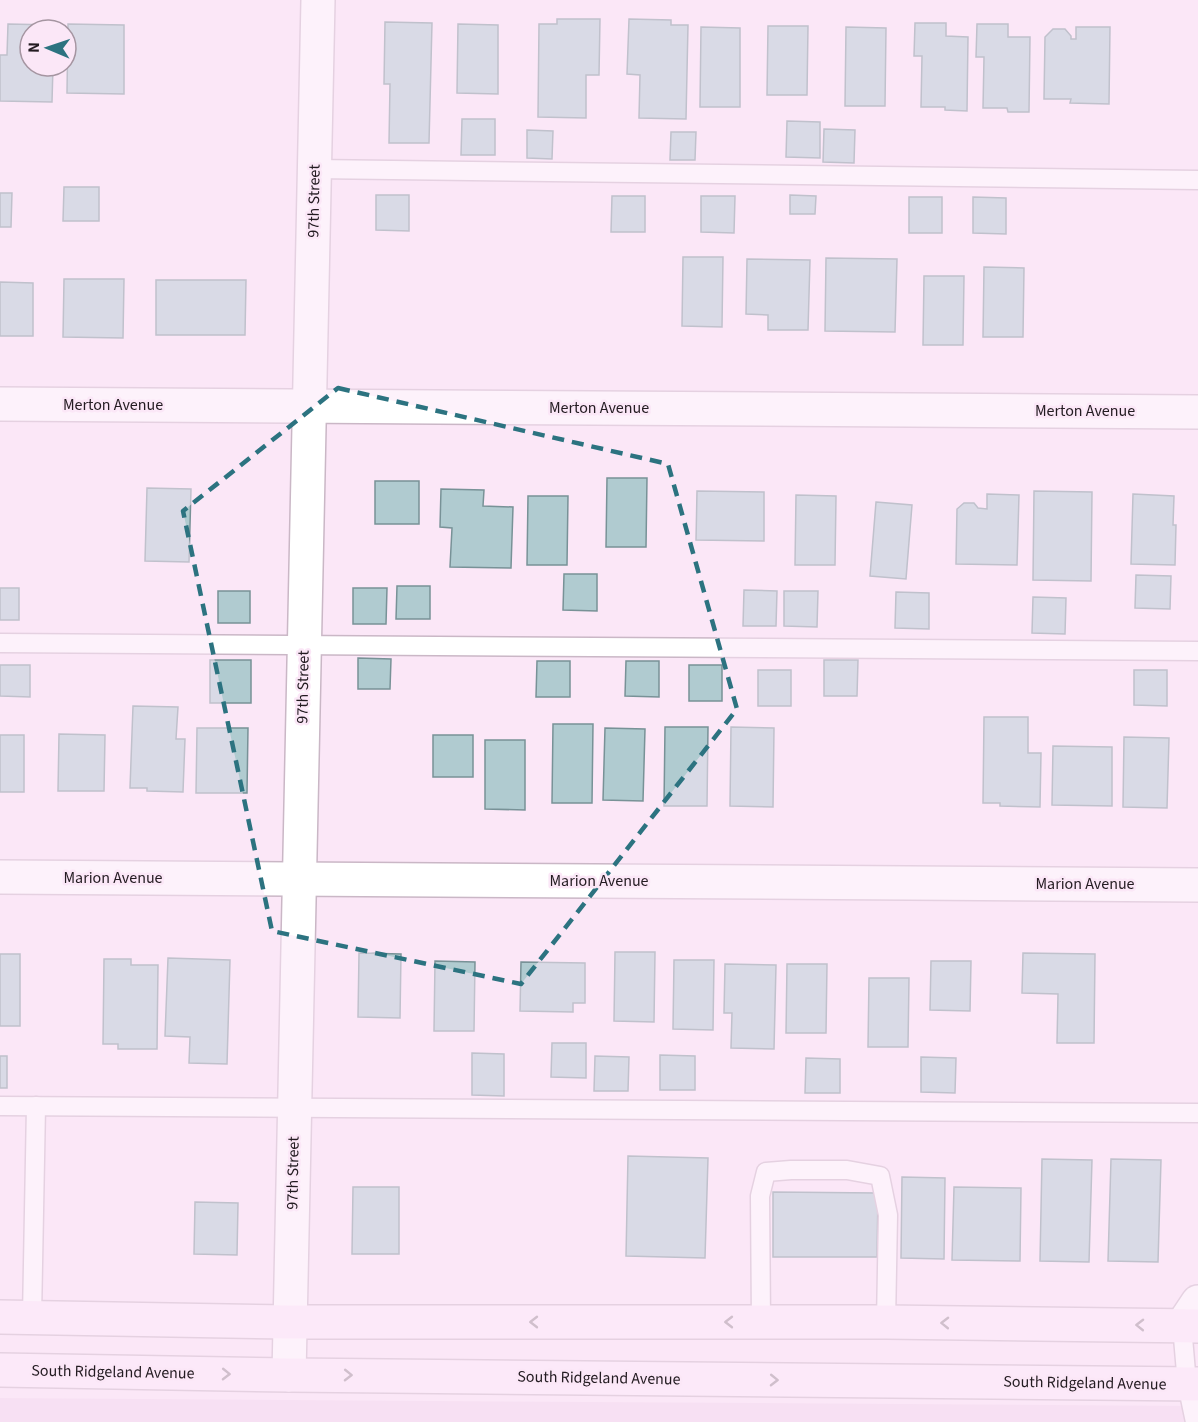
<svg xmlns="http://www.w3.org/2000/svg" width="1198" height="1422" viewBox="0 0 1198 1422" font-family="'Source Sans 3',sans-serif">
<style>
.built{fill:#f2d8ed}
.building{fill:#b0cbd0;stroke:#789297;stroke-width:1.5}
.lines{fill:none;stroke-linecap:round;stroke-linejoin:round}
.lane-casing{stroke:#cab7c6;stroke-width:21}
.street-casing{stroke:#cab7c6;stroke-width:36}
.secondary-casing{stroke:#cab7c6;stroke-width:36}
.lane{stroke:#fff;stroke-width:18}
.street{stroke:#fff;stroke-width:33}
.secondary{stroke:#fdecfa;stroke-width:33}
.oneway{stroke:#9b8e98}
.marked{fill:none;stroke:#2c7380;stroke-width:4.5;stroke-dasharray:12 8;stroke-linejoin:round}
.labels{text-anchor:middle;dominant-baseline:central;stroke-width:5;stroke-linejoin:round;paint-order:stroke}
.street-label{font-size:16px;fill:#231b21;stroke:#fbe7f7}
</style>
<rect width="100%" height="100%" fill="#fbe7f7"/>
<polygon class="built" points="0,1398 1198,1406 1198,1422 0,1422"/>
<g class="building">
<polygon points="557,19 600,19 599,75 586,75 586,118 538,117 539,24 557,24"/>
<polygon points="629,19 671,20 671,25 688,25 686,119 639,118 640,75 627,74"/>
<polygon points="385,22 432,23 429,143 389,143 390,84 384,84"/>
<polygon points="915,23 946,23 946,36 968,37 967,111 945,110 945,107 921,107 922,56 914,56"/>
<polygon points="8,24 54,25 54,30 30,30 30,66 53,66 52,102 0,101 0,55 7,55"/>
<polygon points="68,24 124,25 124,94 67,93"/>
<polygon points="458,24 498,25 498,94 457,93"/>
<polygon points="977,24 1008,24 1008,37 1030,37 1029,112 1008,112 1007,108 983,108 984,57 976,57"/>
<polygon points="768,26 808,26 807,95 767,95"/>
<polygon points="701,27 740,28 740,107 700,107"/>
<polygon points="846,27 886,28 885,106 845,106"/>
<polygon points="1076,27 1110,27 1109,104 1070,103 1071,99 1044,99 1045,37 1053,29 1065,29 1071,36 1071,39 1076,39"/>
<polygon points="462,119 495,119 495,155 461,155"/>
<polygon points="787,121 820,122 820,158 786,157"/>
<polygon points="824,129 855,130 854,163 823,162"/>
<polygon points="527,130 553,131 552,159 527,158"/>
<polygon points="671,132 696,132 695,160 670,160"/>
<polygon points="64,187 99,187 99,221 63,221"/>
<polygon points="0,193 12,193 11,227 0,227"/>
<polygon points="376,195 409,195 409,231 376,230"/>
<polygon points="790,195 816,196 815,214 790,214"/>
<polygon points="612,196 645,196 645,232 611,232"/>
<polygon points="701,196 735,196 734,233 701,232"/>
<rect x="909" y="197" width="33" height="36"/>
<polygon points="973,197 1006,198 1006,234 973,233"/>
<polygon points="683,257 723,257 722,327 682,326"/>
<polygon points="826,258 897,259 895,332 825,331"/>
<polygon points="747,259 810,260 808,330 768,330 768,315 746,314"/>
<polygon points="984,267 1024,268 1023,337 983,337"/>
<polygon points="924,276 964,276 963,345 923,345"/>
<polygon points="64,279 124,279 123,338 63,337"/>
<polygon points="156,280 246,280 245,335 156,335"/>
<polygon points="0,282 33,283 33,336 0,336"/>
<polygon points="607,478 647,478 646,547 606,547"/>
<rect x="375" y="481" width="44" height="43"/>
<polygon points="147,488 191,489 189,562 145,561"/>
<polygon points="441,489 484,490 483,506 513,507 511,568 450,567 452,528 440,527"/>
<polygon points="697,491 764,492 764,541 696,540"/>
<polygon points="1034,491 1092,492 1091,581 1033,580"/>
<polygon points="987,494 1019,495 1017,565 956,564 957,509 964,503 974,503 978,508 987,509"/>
<polygon points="1133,494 1174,496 1173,525 1176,525 1175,565 1131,564"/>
<polygon points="796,495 836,496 835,565 795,565"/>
<polygon points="528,496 568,496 567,565 527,565"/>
<polygon points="876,502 912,505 906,579 870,576"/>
<polygon points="564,574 597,574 597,611 563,610"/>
<polygon points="1136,575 1171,576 1170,609 1135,608"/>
<polygon points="397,586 430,586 430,619 396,619"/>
<rect x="0" y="588" width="19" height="32"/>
<polygon points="353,588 387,588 386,624 353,624"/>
<polygon points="744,590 777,591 776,626 743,626"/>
<rect x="218" y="591" width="32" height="32"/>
<polygon points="784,591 818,591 817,627 784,626"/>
<polygon points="896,592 929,593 929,629 895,628"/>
<polygon points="1033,597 1066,598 1065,634 1032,633"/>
<polygon points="358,658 391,659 390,689 358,689"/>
<rect x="210" y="660" width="41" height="43"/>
<polygon points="824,660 858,660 857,696 824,696"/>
<polygon points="537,661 570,661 570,697 536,697"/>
<polygon points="626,661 659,661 659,697 625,696"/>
<polygon points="0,665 30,665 30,697 0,696"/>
<rect x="689" y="665" width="33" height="36"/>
<rect x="758" y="670" width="33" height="36"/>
<polygon points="1134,670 1167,670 1167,706 1134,705"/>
<polygon points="133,706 178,707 176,739 185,739 183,792 147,791 147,788 130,788"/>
<polygon points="984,717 1028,717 1028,753 1041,753 1040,807 1000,806 1000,803 983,803"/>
<polygon points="553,724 593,724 592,803 552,803"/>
<polygon points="665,727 708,727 707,806 664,806"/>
<polygon points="731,727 774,728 773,807 730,806"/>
<polygon points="197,728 248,728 247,793 196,793"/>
<polygon points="605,728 645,729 643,801 603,800"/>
<polygon points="59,734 105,735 104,791 58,791"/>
<rect x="0" y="735" width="24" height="57"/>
<rect x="433" y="735" width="40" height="42"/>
<polygon points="1124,737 1169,738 1167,808 1123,807"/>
<polygon points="485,740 525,740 525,810 485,809"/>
<polygon points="1053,746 1112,747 1112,806 1052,805"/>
<polygon points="615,952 655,952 654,1022 614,1021"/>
<polygon points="359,953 401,954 400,1018 358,1017"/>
<polygon points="1023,953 1095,954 1094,1043 1057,1043 1058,994 1022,993"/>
<rect x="0" y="954" width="20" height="72"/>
<polygon points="168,958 230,960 227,1064 189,1063 190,1037 165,1036"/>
<polygon points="104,959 131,959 131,965 158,965 157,1049 118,1049 118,1044 103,1044"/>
<polygon points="674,960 714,960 713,1030 673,1029"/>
<polygon points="435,961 475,962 474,1031 434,1031"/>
<polygon points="931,961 971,961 970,1011 930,1010"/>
<polygon points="521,962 585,963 585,1003 573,1003 573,1012 520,1011"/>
<polygon points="725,964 776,965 774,1049 731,1048 732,1013 724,1013"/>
<polygon points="787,964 827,964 826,1033 786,1033"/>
<polygon points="869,978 909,978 908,1047 868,1047"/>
<polygon points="552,1043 586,1043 586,1078 551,1077"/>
<polygon points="472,1053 504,1054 504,1096 472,1095"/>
<polygon points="660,1055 695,1056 695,1090 660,1090"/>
<rect x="0" y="1056" width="7" height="32"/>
<polygon points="595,1056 629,1057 628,1091 594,1091"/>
<polygon points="921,1057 956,1058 955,1093 921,1092"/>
<polygon points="806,1058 840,1059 840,1093 805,1093"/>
<polygon points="628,1156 708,1158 705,1258 626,1256"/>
<polygon points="1042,1159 1092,1160 1089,1262 1040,1261"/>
<polygon points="1111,1159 1161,1160 1158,1262 1108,1261"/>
<polygon points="902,1177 945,1178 944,1259 901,1258"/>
<polygon points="353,1187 399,1187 399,1254 352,1254"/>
<polygon points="954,1187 1021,1188 1020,1261 952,1260"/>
<polygon points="773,1192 878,1193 877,1257 773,1257"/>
<polygon points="195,1202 238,1203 237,1255 194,1254"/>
</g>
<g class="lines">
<defs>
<g id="lane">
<polyline points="314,169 1198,180"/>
<polyline points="0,643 1198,651"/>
<polyline points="0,1106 1198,1113"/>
<polyline points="32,1317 36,1106"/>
<polyline points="761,1322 760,1196 766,1172 791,1170 847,1170 880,1176 888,1215 886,1322"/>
<polyline points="1182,1326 1187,1384 1195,1422"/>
</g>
<g id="street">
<polyline points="0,404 1198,412"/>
<polyline points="0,877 1198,885"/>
<polyline points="1182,1326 1198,1302"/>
<polyline points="289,1375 318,0"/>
</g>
<g id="secondary">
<polyline points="0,1317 290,1322 886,1322 1198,1326"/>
<polyline points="0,1370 289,1375 1198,1384"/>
</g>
</defs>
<use href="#lane" class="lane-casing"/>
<use href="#street" class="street-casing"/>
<use href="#secondary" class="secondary-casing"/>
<use href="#lane" class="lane"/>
<use href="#street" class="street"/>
<use href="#secondary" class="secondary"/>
</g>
<defs><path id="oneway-chevron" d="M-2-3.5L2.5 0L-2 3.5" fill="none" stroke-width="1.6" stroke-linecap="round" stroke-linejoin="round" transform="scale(1.5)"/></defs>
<g class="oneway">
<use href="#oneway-chevron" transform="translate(534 1322) rotate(-180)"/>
<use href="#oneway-chevron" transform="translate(729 1322) rotate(-180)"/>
<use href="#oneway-chevron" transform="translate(945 1323) rotate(-179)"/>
<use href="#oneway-chevron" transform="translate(1140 1325) rotate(-179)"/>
<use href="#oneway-chevron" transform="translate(226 1374) rotate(1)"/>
<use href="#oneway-chevron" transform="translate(348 1375) rotate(1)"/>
<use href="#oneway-chevron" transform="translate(774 1380) rotate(1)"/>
</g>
<path d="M0 0H1198V1422H0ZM338 388 668 464 737 709 521 984 272 931 183 511Z" fill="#fbe7f7" fill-opacity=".55" fill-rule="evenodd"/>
<path class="marked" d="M338 388 668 464 737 709 521 984 272 931 183 511Z"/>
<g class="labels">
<g class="street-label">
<text transform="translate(314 201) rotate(-89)">97th Street</text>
<text x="113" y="405">Merton Avenue</text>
<text x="599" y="408">Merton Avenue</text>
<text x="1085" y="411">Merton Avenue</text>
<text transform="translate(303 687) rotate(-89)">97th Street</text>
<text x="113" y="878">Marion Avenue</text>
<text x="599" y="881">Marion Avenue</text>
<text x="1085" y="884">Marion Avenue</text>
<text transform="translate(293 1173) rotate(-89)">97th Street</text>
<text transform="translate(113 1372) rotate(1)">South Ridgeland Avenue</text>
<text transform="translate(599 1378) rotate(1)">South Ridgeland Avenue</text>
<text transform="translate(1085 1383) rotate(1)">South Ridgeland Avenue</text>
</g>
</g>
<g transform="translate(48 48) rotate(272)"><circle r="28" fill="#fbe7f7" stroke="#a595a1" stroke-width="1.5"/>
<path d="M0-4.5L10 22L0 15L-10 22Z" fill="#2c7380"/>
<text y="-9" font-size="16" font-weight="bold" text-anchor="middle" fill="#231b21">N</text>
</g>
</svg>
